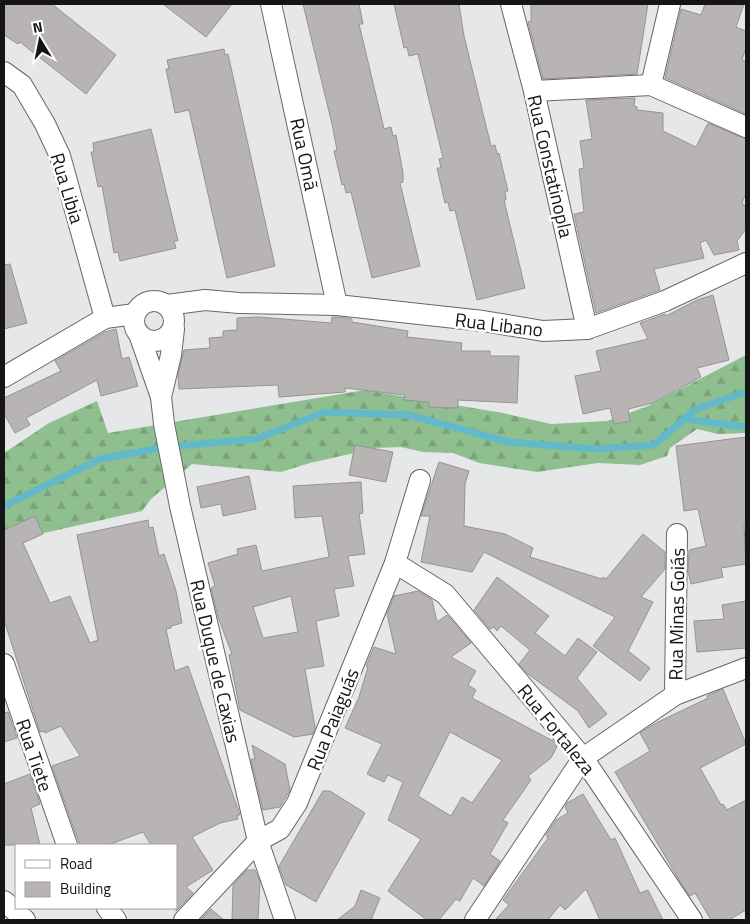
<svg xmlns="http://www.w3.org/2000/svg" width="750" height="924" viewBox="0 0 750 924" font-family="'Titillium Web',sans-serif">
<style>
.forest{fill:url(#forest-firs)}
.lines{fill:none;stroke-linecap:round;stroke-linejoin:round}
.stream{stroke:#63b8ca;stroke-width:7}
.building{fill:#b7b4b3;stroke:#969492;fill-rule:evenodd}
.minor-casing{stroke:#656668;stroke-width:22}
.minor{stroke:#fff;stroke-width:20}
.labels{text-anchor:middle;dominant-baseline:central;stroke-width:5;stroke-linejoin:round;paint-order:stroke}
.street-label{font-size:19px;fill:#151516;stroke:#fff}
</style>
<defs>
<pattern id="forest-firs" width="22" height="20" patternUnits="userSpaceOnUse" patternTransform="scale(1.25)"><rect width="22" height="20" fill="#8fbf8e"/><path d="M5 1l3.5 6h-7zM16 11l3.5 6h-7z" fill="#7aa37a"/></pattern>
</defs>
<rect width="100%" height="100%" fill="#e5e7e9"/>
<polygon class="forest" points="746,355 746,433 718,434 697,429 670,448 667,456 640,465 598,463 537,472 479,463 453,453 423,452 401,447 376,448 310,463 281,472 192,464 151,499 142,511 4,542 4,453 49,423 97,401 108,433 365,390 503,413 551,424 607,421 648,406"/>
<g class="lines">
<g class="stream">
<polyline points="684,419 746,427"/>
<polyline points="4,506 100,459 166,447 256,439 325,412 408,415 509,442 596,449 654,445 696,409 746,392"/>
</g>
</g>
<g class="building">
<polygon points="4,4 52,4 116,55 86,94 20,42 18,44 4,35"/>
<polygon points="163,4 232,4 206,37"/>
<polygon points="303,4 359,4 363,24 359,24 384,129 391,127 393,136 396,135 403,173 403,182 400,183 420,266 372,278 351,192 346,193 344,184 342,185 334,151 337,150 332,124"/>
<polygon points="394,4 459,4 464,36 491,146 495,145 497,154 499,153 508,191 505,191 506,200 504,200 525,288 477,300 455,210 450,211 448,202 445,203 437,168 441,168 439,159 443,158 418,54 409,56 407,47 404,48"/>
<polygon points="531,4 648,4 637,74 543,79 528,22 531,21"/>
<polygon points="705,4 744,4 736,27 746,31 746,48 742,60 746,62 746,114 665,78 681,9 701,15"/>
<polygon points="224,49 225,55 228,54 275,266 227,278 189,110 175,113 166,69 169,69 167,60"/>
<polygon points="635,98 634,106 637,107 637,110 663,113 663,131 696,147 708,123 746,139 746,193 742,203 746,207 746,229 737,241 739,250 714,255 706,240 700,243 704,258 654,269 660,290 596,313 574,214 584,212 579,169 584,168 580,141 592,139 586,100"/>
<polygon points="151,129 178,241 174,241 176,248 120,261 118,252 114,253 102,186 98,187 91,152 94,152 93,143"/>
<polygon points="10,264 27,323 4,329 4,265"/>
<polygon points="713,295 729,360 697,368 701,377 653,403 628,409 630,421 614,424 610,408 583,414 575,376 601,371 596,351 648,339 640,323 665,314 666,316 697,300"/>
<polygon points="259,317 331,323 332,317 340,317 352,319 352,322 408,331 407,337 462,343 461,351 490,351 490,356 519,356 517,403 458,400 458,408 429,407 429,402 404,400 405,395 345,388 345,392 279,397 278,385 179,389 178,375 184,350 210,348 209,338 223,337 223,331 237,330 237,318"/>
<polygon points="116,329 122,359 129,357 138,386 101,396 97,380 26,418 30,425 15,433 4,414 4,398 61,371 55,361 105,332"/>
<polygon points="746,437 746,525 744,525 746,564 721,568 723,577 691,584 688,571 689,550 706,546 698,509 684,511 676,446"/>
<polygon points="355,445 393,452 386,482 349,475"/>
<polygon points="439,462 469,471 465,484 464,526 505,534 533,548 530,557 602,579 603,577 606,579 643,534 665,552 665,569 641,597 653,602 628,651 650,668 640,681 593,646 615,617 484,552 472,572 421,562 430,516 421,516"/>
<polygon points="249,476 256,509 223,516 221,504 201,508 197,487"/>
<path d="M361 482 363 513 359 514 365 554 348 556 354 586 334 589 339 616 316 621 324 666 305 669 315 727 313 734 294 737 240 710 229 655 232 654 218 617 211 588 215 586 208 563 238 554 237 549 256 545 262 571 329 557 322 516 295 518 293 486ZM291 596 298 632 263 638 253 607Z"/>
<polygon points="35,516 43,534 23,543 50,603 70,596 90,643 98,640 77,535 148,520 149,528 153,527 159,556 164,554 176,591 182,623 171,626 171,628 166,629 175,671 188,666 240,815 237,815 238,819 220,823 192,837 213,870 186,887 193,893 176,911 176,845 151,845 143,832 108,845 80,845 74,829 52,766 80,756 61,726 45,733 44,731 40,732 4,620 4,530"/>
<polygon points="497,577 549,616 535,633 565,656 578,638 597,652 577,678 607,714 589,728 578,711 528,674 519,664 530,650 501,626 497,631 494,627 490,629 474,610"/>
<path d="M418 591 432 600 437 622 447 615 471 643 451 657 476 671 468 685 476 690 472 698 553 741 557 746 551 758 528 776 531 780 503 820 508 823 490 854 500 861 484 886 473 878 460 901 456 899 439 920H427L388 891 421 839 388 820 403 782 388 775 384 782 367 774 382 744 345 728 359 697 368 667 366 666 374 647 396 654 387 614 394 596ZM450 732 502 760 472 803 462 797 451 816 418 796Z"/>
<polygon points="746,601 746,648 697,652 694,621 724,619 722,605"/>
<polygon points="723,689 746,744 700,768 721,805 723,804 727,810 746,800 746,910 729,920 711,920 695,893 690,896 681,883 615,772 650,751 640,733 654,724 708,698 707,696"/>
<polygon points="8,712 17,738 4,742 4,713"/>
<polygon points="252,745 285,764 290,790 280,807 263,810 251,759 255,759"/>
<polygon points="30,774 40,804 31,808 40,845 4,845 4,784"/>
<polygon points="323,791 330,791 365,813 316,902 286,885 279,866"/>
<polygon points="583,794 611,840 615,838 640,893 648,890 663,920 600,920 586,889 565,910 560,905 548,920 495,920 509,905 503,900 548,838 546,835 556,820 568,813 565,807 567,803"/>
<polygon points="247,870 255,870 260,882 258,920 232,920 233,885"/>
<polygon points="361,890 380,898 371,920 337,920 355,906"/>
<polygon points="211,909 224,920 200,920"/>
</g>
<g class="lines">
<defs>
<g id="minor">
<polyline points="271,4 337,305"/>
<polyline points="511,4 534,91 587,329"/>
<polyline points="4,72 22,85 45,124 60,156 105,318"/>
<polyline points="651,85 670,4"/>
<polyline points="534,91 651,85 746,127"/>
<circle cx="154" cy="321" r="20"/>
<polyline points="167,305 205,300 239,303 337,305 483,321 543,331 587,329 665,301 746,263"/>
<polyline points="174,329 171,355 161,397 164,424 180,506 258,841 285,920"/>
<polyline points="139,334 161,397"/>
<polyline points="4,377 105,318 135,314"/>
<polyline points="395,563 445,594 583,758 692,920"/>
<polyline points="4,664 67,845"/>
<polyline points="675,695 677,534"/>
<polyline points="4,901 25,920"/>
<polyline points="107,908 116,920"/>
<polyline points="184,920 258,841 280,829 297,803 395,563 420,480"/>
<polyline points="475,920 583,758 675,695 746,668"/>
</g>
</defs>
<use href="#minor" class="minor-casing"/>
<use href="#minor" class="minor"/>
</g>
<g class="labels">
<g class="street-label">
<text transform="translate(305 154) rotate(78)">Rua Omã</text>
<text transform="translate(551 166) rotate(77)">Rua Constatinopla</text>
<text transform="translate(68 188) rotate(73)">Rua Libia</text>
<text transform="translate(499 324) rotate(7)">Rua Libano</text>
<text transform="translate(676 614) rotate(-89)">Rua Minas Goiás</text>
<text transform="translate(216 661) rotate(77)">Rua Duque de Caxias</text>
<text transform="translate(332 719) rotate(-68)">Rua Paiaguás</text>
<text transform="translate(557 729) rotate(51)">Rua Fortaleza</text>
<text transform="translate(35 755) rotate(71)">Rua Tiete</text>
</g>
</g>
<rect width="750" height="924" fill="none" stroke="#151516" stroke-width="10"/>
<rect x="15" y="844" width="162" height="65" fill="#ffffff" stroke="#a1a1a2"/>
<rect x="25" y="860" width="25" height="8" fill="#ffffff" stroke="#a1a1a2"/>
<text x="60" y="869" font-size="15" fill="#151516">Road</text>
<rect x="25" y="882" width="25" height="15" fill="#b7b4b3" stroke="#a1a1a2"/>
<text x="60" y="894" font-size="15" fill="#151516">Building</text>
<g transform="translate(40 40) rotate(350)" stroke="#ffffff" stroke-width="4" paint-order="stroke">
<path d="M0-4L9 19L0 12L-9 19Z" fill="#151516"/>
<text y="-8" font-size="14" font-weight="bold" text-anchor="middle" fill="#151516">N</text>
</g>
</svg>
